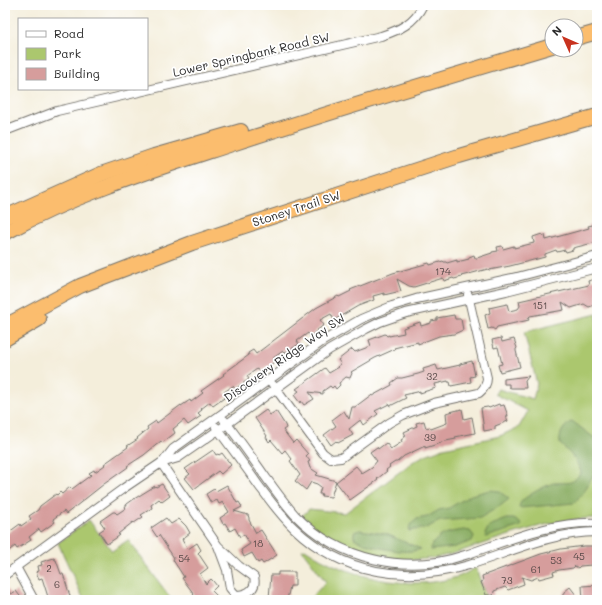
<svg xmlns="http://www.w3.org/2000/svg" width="602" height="605" viewBox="0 0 602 605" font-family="Mali,sans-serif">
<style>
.green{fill:#abc76e;stroke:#6b794c}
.forest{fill:#88ac61;stroke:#5a6c46}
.building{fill:#d69d9c}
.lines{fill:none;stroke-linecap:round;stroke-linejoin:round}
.minor-casing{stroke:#716f69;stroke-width:10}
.motorway-casing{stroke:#716f69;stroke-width:16}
.minor{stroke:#fff;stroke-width:8}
.motorway{stroke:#fbbd6e;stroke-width:14}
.labels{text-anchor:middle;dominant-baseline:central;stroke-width:3.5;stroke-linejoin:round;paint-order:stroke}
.number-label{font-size:10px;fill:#564847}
.street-label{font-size:12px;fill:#2b2b2b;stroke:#fff}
</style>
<rect width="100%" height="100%" fill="#fff"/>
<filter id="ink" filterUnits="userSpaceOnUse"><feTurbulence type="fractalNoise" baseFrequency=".025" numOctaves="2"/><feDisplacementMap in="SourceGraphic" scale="8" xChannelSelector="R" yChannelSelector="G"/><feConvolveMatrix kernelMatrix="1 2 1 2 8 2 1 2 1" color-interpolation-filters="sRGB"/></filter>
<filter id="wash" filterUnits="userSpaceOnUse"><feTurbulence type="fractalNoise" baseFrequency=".012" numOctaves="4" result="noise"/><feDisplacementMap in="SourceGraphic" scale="16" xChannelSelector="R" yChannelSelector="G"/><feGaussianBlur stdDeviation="0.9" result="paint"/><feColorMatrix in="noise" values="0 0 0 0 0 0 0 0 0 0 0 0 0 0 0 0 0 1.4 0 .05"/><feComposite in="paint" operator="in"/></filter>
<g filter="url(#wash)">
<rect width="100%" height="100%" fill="#f4eedb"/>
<g class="green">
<path d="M597 314V518C558 518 522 531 485 543 470 548 455 554 439 557 399 565 350 555 318 530 312 525 307 520 302 516L309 509 345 513 414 461 425 455 444 448 500 436 519 427 528 411 495 394 498 389 533 399 537 384 524 332Z"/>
<polygon points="89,520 112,551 128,540 172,600 84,600 58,543"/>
<path d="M305 549C346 577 411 593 460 576 465 574 471 570 476 568L487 600H309L326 582 302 550Z"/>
</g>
<g class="forest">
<path d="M572 421 597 440V471L593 475 584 492 574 503 519 508C519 506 520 504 521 502 524 497 548 484 554 483 568 482 572 486 581 472 577 460 570 453 560 444 559 433 563 427 572 421Z"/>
<polygon points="490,490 499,491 509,499 500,506 480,518 440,521 426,528 409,531 410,525 417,519 427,517 439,510 449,508 471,495"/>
<polygon points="507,519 514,519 520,523 521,526 486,537 485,534 489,526"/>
<path d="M360 530 386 534 421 549C418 550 415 551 412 551 399 553 365 546 354 538V532Z"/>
<path d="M464 530 470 531 474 536 472 541 455 547 431 550V546C440 533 449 532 464 530Z"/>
</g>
<g id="blocks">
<g class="building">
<polygon points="597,224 597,242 573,248 573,250 566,252 565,250 557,252 556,250 545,254 545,257 510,266 489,270 488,269 461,276 462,277 454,279 453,278 444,281 443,278 414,287 409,286 397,279 401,291 384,295 384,293 373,296 374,300 358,306 334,320 331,314 320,320 324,325 316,331 316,332 310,336 308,333 297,341 299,344 285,353 283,351 272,359 274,362 268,367 267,366 259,372 257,369 247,376 249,379 235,389 233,386 224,392 227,396 213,406 210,402 201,409 202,410 198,413 201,416 188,425 184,420 173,429 175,433 162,443 161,441 144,455 127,466 128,467 104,484 66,514 64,511 53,519 55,522 41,532 39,529 29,537 31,540 17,549 15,546 5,554 5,535 20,524 21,526 31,519 29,516 38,510 40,506 56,494 57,495 60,492 62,494 70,487 72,489 91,475 89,473 94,470 95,472 105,465 104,464 128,447 127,446 138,439 137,438 148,429 147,427 156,421 157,423 181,405 181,406 190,400 191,402 203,393 201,391 224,375 223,374 249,355 248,353 253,350 256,354 316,308 338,296 339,297 351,291 350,290 393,273 429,263 430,265 443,261 444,262 446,262 447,263 457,260 457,262 469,259 469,257 474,255 475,258 477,258 492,253 492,252 498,251 497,247 502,246 503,249 514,246 514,248 534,243 533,237 542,234 543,236 545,235 546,240 589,228 588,226"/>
<polygon points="595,279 595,281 597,281 597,304 589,307 584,304 571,308 562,302 564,310 530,316 528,318 529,320 497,327 495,330 492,328 488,329 485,315 490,313 489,308 507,304 509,311 518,309 520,306 519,301 589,285 588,281"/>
<polygon points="454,315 455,319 461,319 463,330 454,334 439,336 418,344 418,342 394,348 395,349 375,358 351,372 352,373 350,378 346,377 339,383 340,385 336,389 334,386 332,388 330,386 323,391 323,394 309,392 314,399 304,405 301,401 300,403 294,395 299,391 296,389 325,368 329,373 339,367 338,366 341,364 338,360 352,349 355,352 371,346 369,340 385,334 387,336 389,335 389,336 404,333 403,328 420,322 421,326 431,323 431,321 437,320 437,318"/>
<polygon points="501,338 502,342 514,339 517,348 516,349 516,351 520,367 500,372 498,365 502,364 498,347 494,348 492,340"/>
<polygon points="472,361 475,376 470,377 471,382 451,386 450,382 448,382 448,381 435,384 436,388 420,393 420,391 417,392 404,395 406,398 390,406 389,404 375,411 378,414 364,425 361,420 359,421 349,429 353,435 338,443 336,441 331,445 324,435 336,426 332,420 344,411 349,419 352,407 355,407 371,395 372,396 392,385 391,383 398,378 402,378 418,374 424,372 423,369 433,366 436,365 438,370 460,365 460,364"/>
<polygon points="529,376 525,381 526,388 511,388 509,387 509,384 504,384 504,379"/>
<polygon points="499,404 500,406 504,405 508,416 506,416 508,421 495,426 495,429 484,431 481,408 488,407 489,408"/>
<polygon points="462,409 464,419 472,417 475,433 455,437 456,439 441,442 441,443 425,448 425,446 404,456 397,462 395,462 389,466 390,467 386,470 387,471 377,479 378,480 350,500 336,482 356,466 362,473 372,467 377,461 370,452 377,447 378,449 386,443 391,449 402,442 401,440 404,438 404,437 406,436 404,432 417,426 416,423 424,421 426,428 430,427 431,429 447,423 446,413"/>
<polygon points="266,410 270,415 276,411 285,425 286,428 283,430 293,443 296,440 308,454 306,456 310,461 308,462 310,468 318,473 316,475 336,481 331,497 321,496 322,494 319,494 321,487 317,484 311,482 306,490 295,481 300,475 290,461 292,459 285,450 282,453 271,440 269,442 266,437 267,436 255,418"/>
<polygon points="213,450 216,455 218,454 219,455 222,453 231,465 221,474 218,471 194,489 185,478 190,474 185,469"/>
<polygon points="162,484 170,496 162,502 159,499 151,505 152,508 141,515 143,517 134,523 133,522 118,534 120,535 116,538 107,544 99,532 105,528 100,521 113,512 115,512 117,514 126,508 125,507 127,504 134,499 155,486 156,487"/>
<polygon points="227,485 237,503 239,502 242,507 234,511 248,515 249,518 249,520 256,533 261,530 277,555 263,564 261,561 258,563 252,553 244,557 241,550 250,544 244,534 240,537 235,528 230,531 225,523 223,524 220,518 229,512 223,502 219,504 217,500 211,503 206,494 214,489 216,491"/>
<polygon points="166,518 171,524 179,519 186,526 190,533 182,539 188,549 197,543 201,550 198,553 208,568 200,574 206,584 211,579 213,581 217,586 212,591 221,600 196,600 193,595 194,594 182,578 184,577 173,560 174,558 159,535 157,537 151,528"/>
<polygon points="584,546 596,546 595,568 592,565 580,566 578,568 575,566 573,568 559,570 553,572 554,575 539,579 538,577 531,580 522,577 524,584 508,590 505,587 494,591 493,596 488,595 486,595 481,582 483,581 482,576 541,554 561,549"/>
<polygon points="54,558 55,560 56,560 61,574 63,574 64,577 70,596 68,597 69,600 49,600 42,578 39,579 36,572 39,571 38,566 42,565 41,562"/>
<polygon points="278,572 295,572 295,586 290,586 287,600 269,598 271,575 278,575"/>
<polygon points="597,585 597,600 583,600 582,586"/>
<polygon points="5,587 11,594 16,591 23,600 5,600"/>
<polygon points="570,587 580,600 561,600 564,592"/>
</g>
</g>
</g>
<g filter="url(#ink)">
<use href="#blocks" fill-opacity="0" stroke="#716f69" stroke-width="1"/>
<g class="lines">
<defs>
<g id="minor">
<path d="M5 131 57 111 381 36C400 30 414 23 423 5"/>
<path d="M273 385 323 453 331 459 341 458 389 423 403 415 434 403 479 393C484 389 487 384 487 378L468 295"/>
<path d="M224 420C239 439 253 459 267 479 276 491 285 504 295 515 339 560 406 575 465 555 507 541 552 521 597 523"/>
<path d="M216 427C231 447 245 466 259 486 270 500 280 515 294 528 342 574 406 584 469 565 511 552 552 532 597 532"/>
<path d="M161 463 218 546 227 570 230 588 235 594 238 595C249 594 257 588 254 577L239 566 218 546"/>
<polyline points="162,463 173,449 323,341 361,319 392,306 416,299 517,277 597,256"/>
<polyline points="16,567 34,600"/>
<polyline points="5,575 124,488 161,463 178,458 227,424 329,350 366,329 380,322 406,313 506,291 597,268"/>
</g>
<g id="motorway">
<polyline points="576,38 597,32"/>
<polyline points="5,217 101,174 154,156 241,131"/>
<path d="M5 233C75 194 153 170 229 145 336 110 444 78 552 46"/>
<polyline points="5,326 80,286 192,243 459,156 597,116"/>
<polyline points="5,339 39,319"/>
</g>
</defs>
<use href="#minor" class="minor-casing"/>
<use href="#motorway" class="motorway-casing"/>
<use href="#minor" class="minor"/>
<use href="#motorway" class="motorway"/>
</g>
</g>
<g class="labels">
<g class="number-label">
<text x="443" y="271">174</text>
<text x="540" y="305">151</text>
<text x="432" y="376">32</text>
<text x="430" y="437">39</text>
<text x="258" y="543">18</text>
<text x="579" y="556">45</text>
<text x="184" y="558">54</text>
<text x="556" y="560">53</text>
<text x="49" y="568">2</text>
<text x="536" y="569">61</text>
<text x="507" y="580">73</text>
<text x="57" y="584">6</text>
</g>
<g class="street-label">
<text transform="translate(251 54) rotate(-13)">Lower Springbank Road SW</text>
<text transform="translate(296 208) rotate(-18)">Stoney Trail SW</text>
<text transform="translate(284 357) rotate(-35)">Discovery Ridge Way SW</text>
</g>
</g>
<rect width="602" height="605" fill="none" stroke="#fff" stroke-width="20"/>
<rect x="18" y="18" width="130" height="72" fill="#ffffff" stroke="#aaaaaa"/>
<rect x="26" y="31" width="20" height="6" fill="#ffffff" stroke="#aaaaaa"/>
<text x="54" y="38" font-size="12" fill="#2b2b2b">Road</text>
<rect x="26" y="48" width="20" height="12" fill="#abc76e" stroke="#aaaaaa"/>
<text x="54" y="58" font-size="12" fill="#2b2b2b">Park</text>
<rect x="26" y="68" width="20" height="12" fill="#d69d9c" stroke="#aaaaaa"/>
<text x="54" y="78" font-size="12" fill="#2b2b2b">Building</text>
<g transform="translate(564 38) rotate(315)"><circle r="19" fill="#ffffff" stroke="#aaaaaa"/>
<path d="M0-3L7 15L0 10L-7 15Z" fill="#c8321e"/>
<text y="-6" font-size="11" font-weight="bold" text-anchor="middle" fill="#2b2b2b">N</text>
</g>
</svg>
